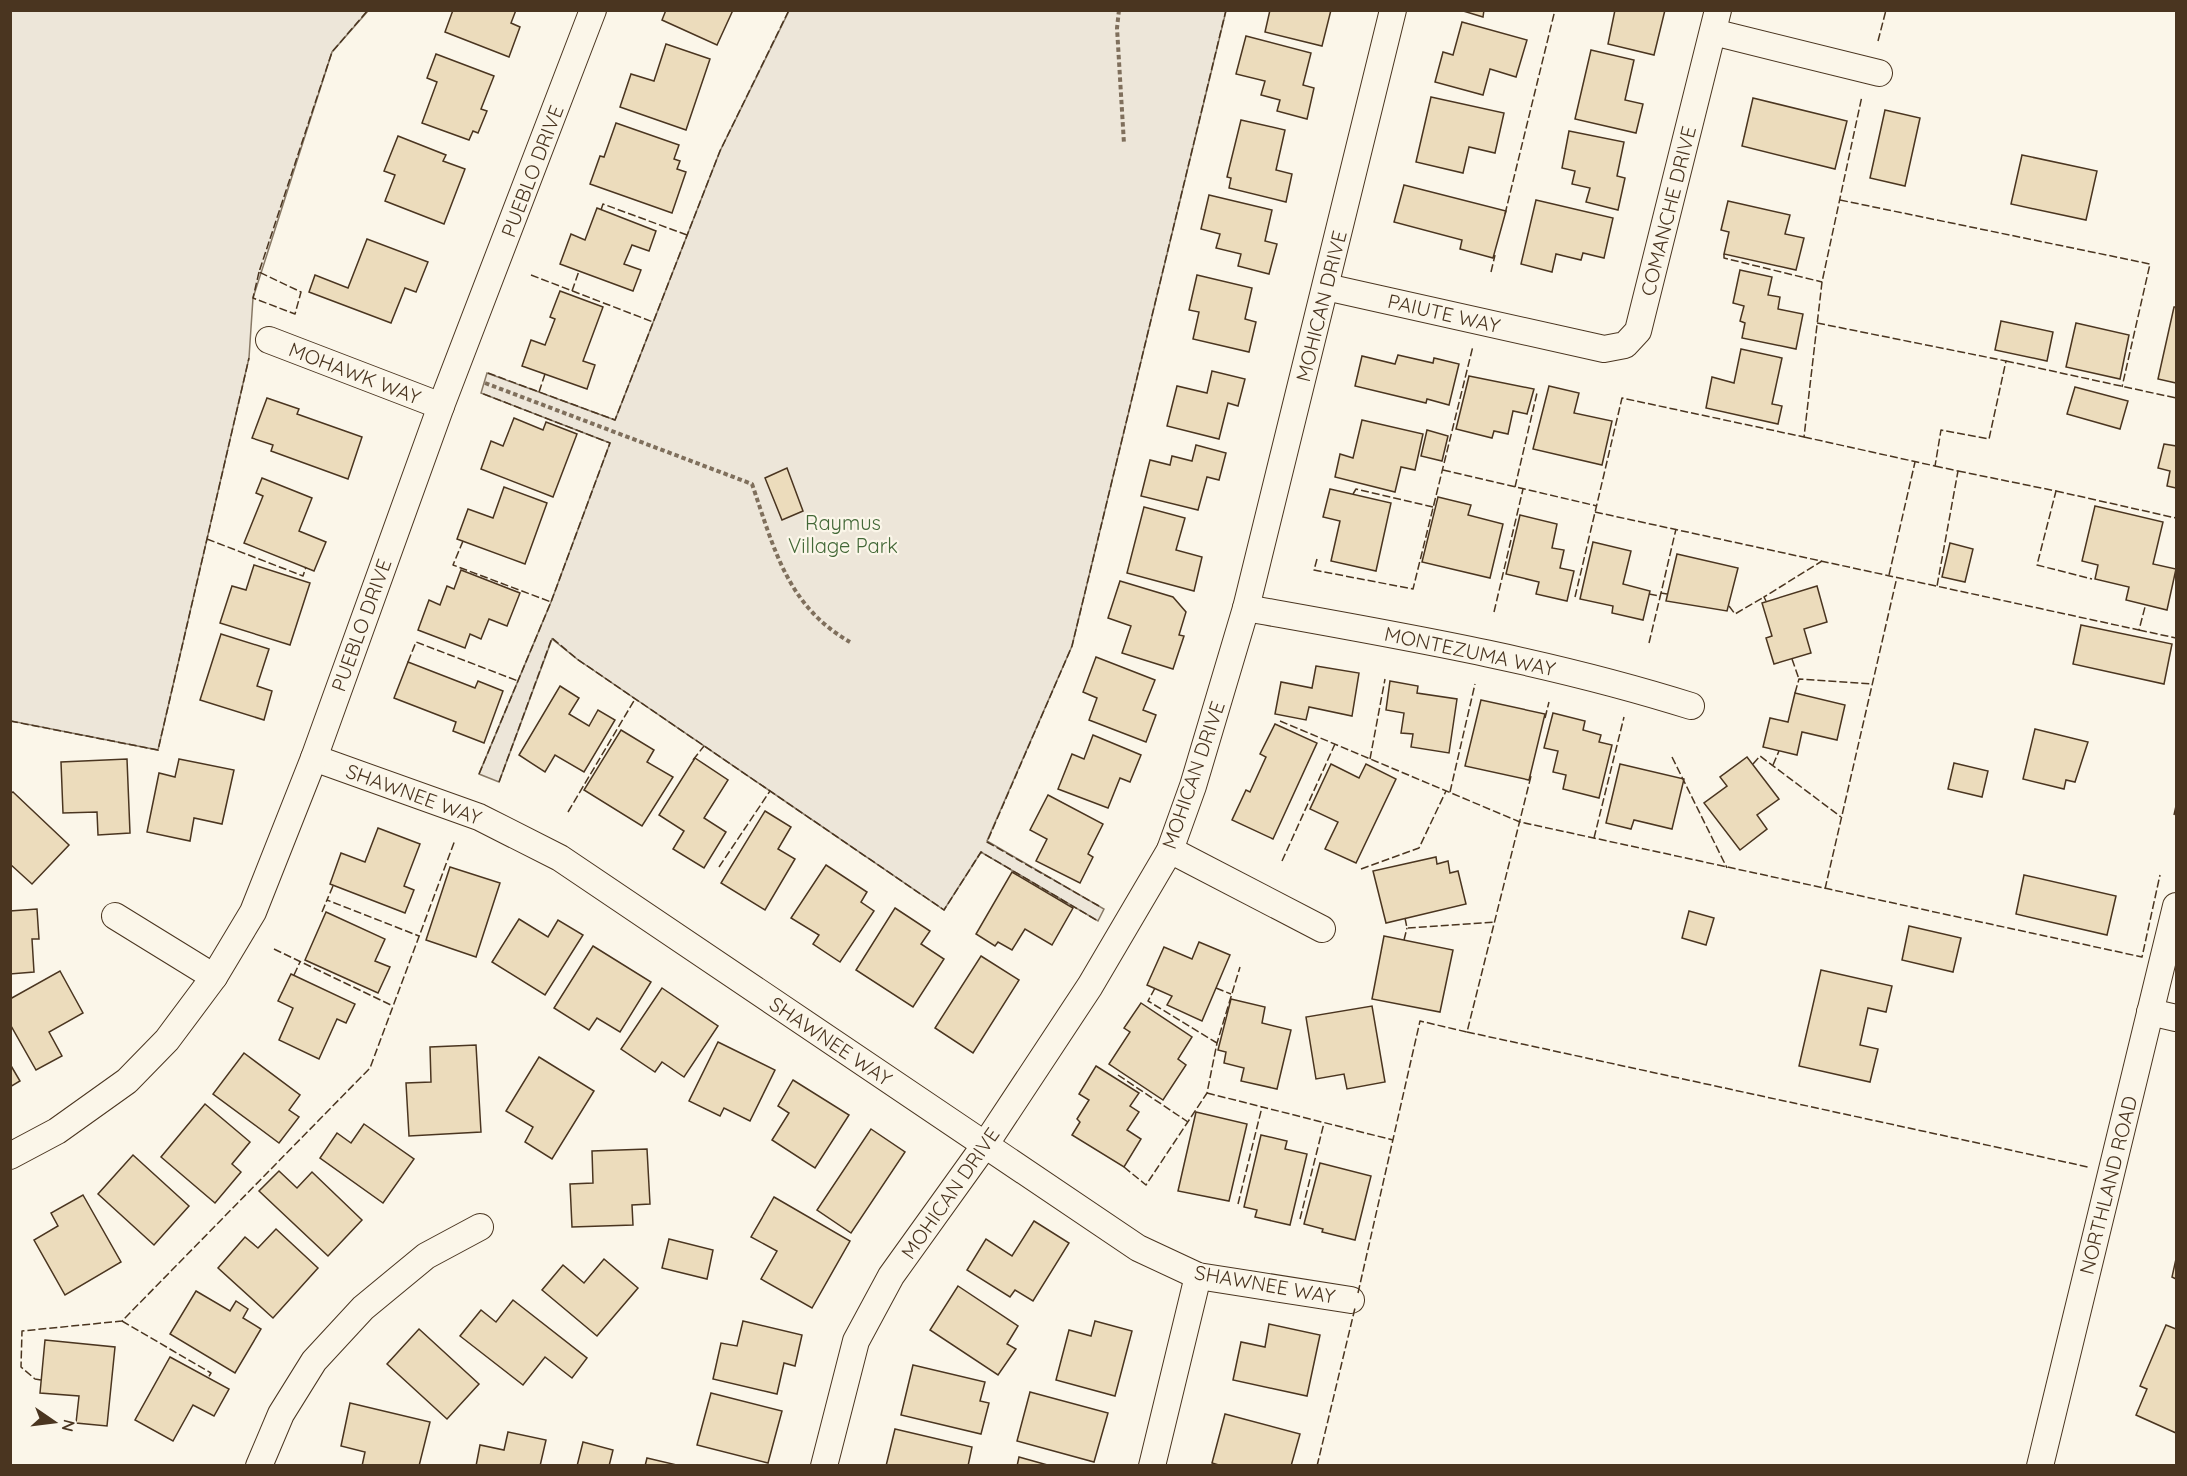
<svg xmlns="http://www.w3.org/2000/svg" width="2187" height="1476" viewBox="0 0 2187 1476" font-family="Quicksand,sans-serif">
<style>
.green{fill:#ede6d9;stroke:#887966;stroke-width:1.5}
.building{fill:#ecdcbc;stroke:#4a3520;stroke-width:1.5}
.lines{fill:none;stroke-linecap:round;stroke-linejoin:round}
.street-casing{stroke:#4a3520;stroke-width:28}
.path{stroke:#7f6f5c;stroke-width:4;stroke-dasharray:4.5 3;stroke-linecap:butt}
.street{stroke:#fbf6e9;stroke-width:26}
.fence{stroke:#4a3520;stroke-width:1.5;stroke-dasharray:8 3;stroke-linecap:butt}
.labels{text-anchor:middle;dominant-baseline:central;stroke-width:4.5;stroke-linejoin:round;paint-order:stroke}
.street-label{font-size:20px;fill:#4a3520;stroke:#fbf6e9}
.park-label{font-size:20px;fill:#436837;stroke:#fbf6e9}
</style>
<rect width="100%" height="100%" fill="#fbf6e9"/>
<g class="green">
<polygon points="10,11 368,11 332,52 253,298 249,358 158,750 11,721"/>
<polygon points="789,11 1226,11 1072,646 987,841 1104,909 1098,921 981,852 944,910 577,659 552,639 499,782 479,774 551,602 610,443 481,393 487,373 615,420 720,151"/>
</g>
<g class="building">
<polygon points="453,10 516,10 511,23 520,27 509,57 445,32"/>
<polygon points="666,10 733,10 717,45 662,20"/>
<polygon points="1270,10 1331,10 1322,46 1265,32"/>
<polygon points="1460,10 1484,10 1483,17"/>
<polygon points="1615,10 1665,10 1654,55 1608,44"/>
<polygon points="1462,22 1527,40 1516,77 1490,69 1483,95 1435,82 1443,52 1453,55"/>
<polygon points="1246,36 1311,53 1303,85 1314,88 1307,119 1277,111 1280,100 1261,95 1265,81 1236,74"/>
<polygon points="666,44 710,59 686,130 620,107 631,74 654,81"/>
<polygon points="1591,50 1634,60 1625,100 1643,104 1636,133 1575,119"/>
<polygon points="436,54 494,76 481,109 487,111 478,133 473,131 469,140 422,123 437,82 427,78"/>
<polygon points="1431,97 1504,113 1495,153 1469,147 1463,173 1416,162"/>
<polygon points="1753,98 1847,121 1835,169 1742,146"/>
<polygon points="1885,110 1920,118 1905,186 1870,178"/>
<polygon points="1241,120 1285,130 1276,170 1292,174 1286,202 1229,188 1231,178 1227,177"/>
<polygon points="616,123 679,145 674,159 680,161 677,169 686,172 672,213 590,184 600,156 604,157"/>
<polygon points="1569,131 1624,142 1617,176 1625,178 1618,210 1586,202 1590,188 1572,184 1575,171 1562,168"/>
<polygon points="398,136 446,155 443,161 465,169 444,224 385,201 395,175 384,171"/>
<polygon points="2022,155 2097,171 2086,220 2011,204"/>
<polygon points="1404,185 1506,211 1493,258 1460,249 1462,240 1394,222"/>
<polygon points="1209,195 1272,210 1265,241 1277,244 1269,274 1238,266 1241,254 1216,248 1220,234 1201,229"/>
<polygon points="1536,200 1613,218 1604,258 1583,253 1581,260 1556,254 1552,272 1521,264"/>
<polygon points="1728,201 1790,215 1785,234 1804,238 1796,270 1724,254 1729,232 1721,230"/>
<polygon points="597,208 656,231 649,251 632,245 624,264 641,270 633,291 560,264 571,234 585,240"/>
<polygon points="367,239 428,262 416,292 405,288 391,323 309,292 315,275 348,288"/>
<polygon points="1740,270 1772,277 1768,295 1780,297 1778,309 1803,314 1796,349 1742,338 1745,323 1740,321 1744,306 1733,303"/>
<polygon points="1197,275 1252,288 1245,319 1256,322 1249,352 1193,339 1199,312 1189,310"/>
<polygon points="560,291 603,307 583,361 595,365 587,389 522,366 531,340 545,345 555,319 550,317"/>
<polygon points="2174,307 2176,307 2176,383 2158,379"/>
<polygon points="2001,321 2053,332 2047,361 1995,350"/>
<polygon points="2076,323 2129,335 2120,379 2066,367"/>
<polygon points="1741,349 1782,358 1772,404 1782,406 1778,424 1706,408 1712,377 1734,383"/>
<polygon points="1398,355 1433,363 1434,358 1459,364 1449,405 1427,399 1426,403 1355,386 1362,356 1395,364"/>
<polygon points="1212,371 1245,379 1238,406 1228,403 1219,439 1167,426 1177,386 1207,393"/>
<polygon points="1469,376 1534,389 1527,414 1513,411 1508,434 1494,431 1492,438 1456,429"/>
<polygon points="1549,386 1579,393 1574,413 1612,421 1602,465 1533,449"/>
<polygon points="2075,387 2128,401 2120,429 2067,414"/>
<polygon points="267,398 299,409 297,414 362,437 348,479 271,451 273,445 252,438"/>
<polygon points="514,418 543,430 546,422 577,434 553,497 481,469 491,441 503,446"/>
<polygon points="1362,420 1423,434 1415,470 1401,467 1395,492 1335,477 1340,454 1353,458"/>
<polygon points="1427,430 1448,436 1442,461 1421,456"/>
<polygon points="2164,444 2176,446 2176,488 2167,486 2170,471 2158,468"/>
<polygon points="1196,445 1226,453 1219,480 1207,477 1198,510 1141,496 1150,460 1170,465 1172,456 1192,461"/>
<polygon points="787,468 803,511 782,520 765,478"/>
<polygon points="262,478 312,498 299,531 326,542 314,571 244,543 263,496 256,493"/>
<polygon points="504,487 547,503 525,564 457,539 468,509 493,518"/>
<polygon points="1330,489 1391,503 1376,571 1331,561 1340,521 1323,517"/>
<polygon points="1438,497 1471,505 1468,515 1503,524 1490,578 1422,562"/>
<polygon points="2095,506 2163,522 2153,564 2176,569 2167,610 2126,600 2129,587 2095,579 2098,565 2082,561"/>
<polygon points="1144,507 1185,518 1176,550 1202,557 1194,591 1127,573"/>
<polygon points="1520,515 1557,524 1552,548 1564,550 1560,568 1574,571 1567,601 1536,594 1539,582 1506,574"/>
<polygon points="1593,542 1631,551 1623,584 1650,591 1643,620 1612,613 1613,606 1580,599"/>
<polygon points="1950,543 1973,549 1965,582 1942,577"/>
<polygon points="1677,554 1738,568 1727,611 1666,601"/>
<polygon points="254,565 310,583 290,645 220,623 232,586 246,590"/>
<polygon points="461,570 520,593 507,626 489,619 481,639 470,634 465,648 418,630 429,600 440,605 447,586 454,589"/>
<polygon points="1120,581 1173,597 1186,612 1179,635 1184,636 1173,669 1122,653 1131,626 1108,618"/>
<polygon points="1817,586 1827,622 1804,629 1811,653 1774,664 1766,638 1772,636 1762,603"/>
<polygon points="2081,625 2172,644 2164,684 2073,664"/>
<polygon points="221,634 269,649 257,686 272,691 264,720 200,700"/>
<polygon points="1096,657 1155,680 1143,710 1156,715 1146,742 1089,720 1097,698 1083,692"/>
<polygon points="408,662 475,688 478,681 503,691 484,743 453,731 456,722 394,698"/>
<polygon points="1316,666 1359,673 1352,716 1309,707 1306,720 1275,714 1281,682 1312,688"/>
<polygon points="1390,681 1418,686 1417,693 1457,699 1449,753 1411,747 1413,734 1401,733 1404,713 1386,710"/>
<polygon points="560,686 579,698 569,714 589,726 598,710 615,720 584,772 555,755 545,772 519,755"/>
<polygon points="1795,693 1845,705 1837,740 1802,732 1797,755 1763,747 1770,718 1788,722"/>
<polygon points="1481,700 1545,714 1529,780 1465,766"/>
<polygon points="1553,713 1585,721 1583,730 1601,735 1599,742 1612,745 1599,798 1563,789 1566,775 1553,772 1558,751 1544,748"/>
<polygon points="1275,724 1317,743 1273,839 1232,820 1246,790 1250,792 1266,757 1260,754"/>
<polygon points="2035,729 2088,742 2075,782 2066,780 2064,789 2023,779"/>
<polygon points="621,730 654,750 647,762 673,777 642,826 584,790"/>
<polygon points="1093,735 1141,755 1130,782 1120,778 1108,808 1058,789 1072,754 1084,759"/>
<polygon points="1747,757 1779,799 1757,815 1767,829 1740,850 1704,803 1727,786 1720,777"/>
<polygon points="695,758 728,780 704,818 726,832 704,868 673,849 684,831 659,815"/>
<polygon points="127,759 130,833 98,835 97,812 63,813 61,762"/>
<polygon points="179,759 234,770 222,824 194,818 190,841 147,832 159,773 175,777"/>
<polygon points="1954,763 1988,771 1982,797 1948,789"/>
<polygon points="1331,764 1359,778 1366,764 1396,779 1356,863 1325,849 1338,822 1310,809"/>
<polygon points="1620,764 1684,779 1672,829 1634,820 1631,829 1606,823"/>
<polygon points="13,792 69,845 32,884 10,864 10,794"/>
<polygon points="1048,795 1103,824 1088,854 1093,857 1080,883 1036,861 1047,839 1030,830"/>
<polygon points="765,811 791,827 778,849 795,859 765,910 721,883"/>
<polygon points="378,828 420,844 404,886 414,890 405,913 330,884 341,853 365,862"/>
<polygon points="1436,857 1437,864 1448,861 1450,873 1458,871 1466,904 1386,923 1373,871"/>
<polygon points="826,865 867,892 861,902 874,911 840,962 813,944 819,935 791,918"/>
<polygon points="450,867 500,883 476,957 426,940"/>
<polygon points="1012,872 1073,908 1052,945 1025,929 1012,950 998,942 995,946 976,934"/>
<polygon points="2024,875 2116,896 2107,935 2016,914"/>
<polygon points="895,908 930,931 921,944 944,959 913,1007 856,970"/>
<polygon points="37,909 39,939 32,939 34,972 10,974 10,911"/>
<polygon points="1689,911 1714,918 1706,945 1682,938"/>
<polygon points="326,912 385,939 375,961 390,967 378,993 305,960"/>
<polygon points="519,919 548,937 558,920 583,935 545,995 492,962"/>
<polygon points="1909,926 1961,938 1953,972 1902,960"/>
<polygon points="1384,936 1453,950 1440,1012 1372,999"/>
<polygon points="1199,942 1230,955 1202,1021 1167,1005 1172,996 1147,985 1164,947 1192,959"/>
<polygon points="593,946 651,982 620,1032 597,1018 589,1030 554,1008"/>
<polygon points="981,956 1019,980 973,1053 935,1028"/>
<polygon points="1821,970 1892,986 1886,1012 1868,1008 1860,1045 1878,1049 1870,1082 1799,1066"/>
<polygon points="60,971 83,1013 49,1032 62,1056 36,1070 10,1024 10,999"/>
<polygon points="291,974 355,1004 346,1023 337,1019 319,1059 279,1040 293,1008 278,1001"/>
<polygon points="662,988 718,1026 684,1077 662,1062 655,1072 621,1049"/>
<polygon points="1231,999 1265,1007 1262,1023 1291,1030 1277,1089 1241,1081 1244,1068 1224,1063 1226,1052 1218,1050"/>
<polygon points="1141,1003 1192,1037 1178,1059 1186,1065 1163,1100 1109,1064 1130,1032 1124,1028"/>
<polygon points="1372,1006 1385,1082 1347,1089 1344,1074 1316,1079 1306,1017"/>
<polygon points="718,1042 775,1070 750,1121 724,1108 720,1116 689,1101"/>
<polygon points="476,1045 481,1132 409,1136 406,1083 431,1082 430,1047"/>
<polygon points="244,1053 300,1095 289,1110 299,1117 279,1143 213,1094"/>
<polygon points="539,1057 594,1091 552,1159 525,1142 533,1127 506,1111"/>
<polygon points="10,1064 20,1081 10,1087"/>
<polygon points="1096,1066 1139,1093 1130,1106 1139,1112 1127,1130 1141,1139 1124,1167 1072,1135 1080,1122 1077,1119 1089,1100 1079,1094"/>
<polygon points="793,1080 849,1115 815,1168 772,1140 789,1113 778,1106"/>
<polygon points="205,1104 250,1142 232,1164 241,1172 215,1203 161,1157"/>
<polygon points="1196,1112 1247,1124 1229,1201 1178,1191"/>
<polygon points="364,1124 414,1159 383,1203 320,1158 337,1133 351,1143"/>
<polygon points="871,1129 905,1152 851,1233 817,1210"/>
<polygon points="1261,1135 1287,1141 1285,1149 1307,1154 1290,1225 1255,1217 1257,1210 1244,1207"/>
<polygon points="647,1149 650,1204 632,1205 633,1225 572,1227 570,1184 593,1183 592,1151"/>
<polygon points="133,1155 189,1206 154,1245 98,1194"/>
<polygon points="1320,1163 1371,1176 1355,1240 1322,1232 1323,1229 1304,1224"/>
<polygon points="279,1171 297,1188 312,1172 362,1220 328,1256 259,1191"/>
<polygon points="83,1195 121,1262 65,1295 34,1240 58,1226 51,1213"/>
<polygon points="774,1197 850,1241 812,1308 761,1279 777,1251 751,1237"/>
<polygon points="1034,1221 1069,1243 1033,1301 1015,1290 1010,1297 967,1270 986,1239 1012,1256"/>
<polygon points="276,1229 318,1268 273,1318 218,1268 245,1237 258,1248"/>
<polygon points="669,1239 713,1250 707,1279 662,1268"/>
<polygon points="604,1259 638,1288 597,1336 542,1290 563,1265 584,1283"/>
<polygon points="2176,1259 2176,1279 2172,1277"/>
<polygon points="958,1286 1018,1326 1007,1344 1016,1349 998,1375 930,1330"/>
<polygon points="196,1291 230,1311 236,1301 248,1309 243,1318 261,1329 235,1373 170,1334"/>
<polygon points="513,1300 587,1358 572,1378 545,1357 523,1385 460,1336 481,1310 496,1322"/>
<polygon points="743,1321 802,1335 795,1366 784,1363 777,1394 713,1379 721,1343 737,1346"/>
<polygon points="1095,1321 1132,1331 1115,1396 1056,1380 1069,1330 1091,1336"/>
<polygon points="1269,1324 1320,1335 1307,1396 1233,1380 1241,1342 1265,1347"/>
<polygon points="2166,1325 2176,1329 2176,1433 2136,1415 2147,1389 2140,1386"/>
<polygon points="419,1329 479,1384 447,1419 387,1364"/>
<polygon points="45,1340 115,1347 107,1426 76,1423 79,1396 40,1393"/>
<polygon points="170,1357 229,1389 214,1416 193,1405 173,1441 135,1420"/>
<polygon points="913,1365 985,1382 980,1401 989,1403 981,1434 901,1415"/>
<polygon points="1030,1392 1108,1413 1094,1462 1017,1441"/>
<polygon points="711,1393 782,1411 768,1463 697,1445"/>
<polygon points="350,1403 430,1422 419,1466 362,1466 365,1452 341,1446"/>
<polygon points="1225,1414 1300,1434 1291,1466 1222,1466 1212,1463"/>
<polygon points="895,1429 972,1447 968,1466 886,1466"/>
<polygon points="508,1432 546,1440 540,1466 476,1466 480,1445 504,1450"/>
<polygon points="583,1442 613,1450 609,1466 577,1466"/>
<polygon points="1019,1457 1051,1466 1017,1466"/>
<polygon points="647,1458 677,1465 677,1466 645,1466"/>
</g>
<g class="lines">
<defs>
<g id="street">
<polyline points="1713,32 1879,73"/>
<polyline points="1326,287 1604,349 1625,345 1638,331 1718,10"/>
<polyline points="269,340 441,406"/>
<path d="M1246 608C1396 635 1545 660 1691 706"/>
<polyline points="314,758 479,817 560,858 1138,1248 1198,1276 1351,1300"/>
<polyline points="1170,850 1322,929"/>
<polyline points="115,916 214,977"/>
<polyline points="2150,1012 2176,1018"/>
<polyline points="10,1156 57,1131 127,1081 167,1040 214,977 253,912 314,758 441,406 593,10"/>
<polyline points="259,1466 281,1414 314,1361 363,1308 426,1256 480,1227"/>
<polyline points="824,1466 856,1341 891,1276 985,1145 1090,986 1170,850 1193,786 1246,608 1393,10"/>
<polyline points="1152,1466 1198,1276"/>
<polyline points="2040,1466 2176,906"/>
</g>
</defs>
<use href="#street" class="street-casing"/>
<g class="path">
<polyline points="1119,10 1117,28 1124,144"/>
<path d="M485 383 752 484C774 548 787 606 850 642"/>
</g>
<use href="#street" class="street"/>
<g class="fence">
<polyline points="1878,41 1886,10"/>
<polyline points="1840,200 2150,264 2122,387"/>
<polyline points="601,210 603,204 687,235"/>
<polyline points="1505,214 1555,10"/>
<polyline points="1724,254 1724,258 1822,282"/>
<polyline points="259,272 253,298 295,314 301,292 259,272 332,52 368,10"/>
<polyline points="1491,272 1495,255"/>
<polyline points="531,275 653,322"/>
<polyline points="572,291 579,271"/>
<polyline points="2006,361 2176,398"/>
<polyline points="488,373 615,420 720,151 789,10"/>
<polyline points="539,392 545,374"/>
<polyline points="1804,437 1935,466 1941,430 1989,439 2006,361 1817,323"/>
<polyline points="1935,466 1958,471 1937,586"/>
<polyline points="1443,470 1597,506"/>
<polyline points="1958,471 2056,491 2037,565 2092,579"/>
<polyline points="1515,487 1537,393"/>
<polyline points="2056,491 2176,518"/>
<polyline points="1353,494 1356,489 1433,507"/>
<polyline points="1595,512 2139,630 2145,607"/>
<polyline points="207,539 303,576 306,567"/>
<polyline points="463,541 453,565 551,602"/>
<polyline points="1317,559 1314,570 1413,589 1473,346"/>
<polyline points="1889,575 1915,462"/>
<polyline points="1649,594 1660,596"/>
<polyline points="1667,594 1661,593 1676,529"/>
<polyline points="1575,597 1622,398 1804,437 1822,282 1862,96"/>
<polyline points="1766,601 1764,597 1822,561"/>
<polyline points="1729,606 1735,614 1764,597"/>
<polyline points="1494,612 1523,489"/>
<polyline points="2139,630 2176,638"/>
<polyline points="1649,643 1661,593"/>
<polyline points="1792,659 1799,679"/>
<polyline points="408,662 416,642 518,681"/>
<polyline points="1795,693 1799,679 1872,684"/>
<polyline points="1545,718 1549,702"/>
<polyline points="10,721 158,750 249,358"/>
<polyline points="1280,721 1520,822 2142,957 2160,875"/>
<polyline points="1672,757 1727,868"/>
<polyline points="1370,759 1385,679"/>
<polyline points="693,760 704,746"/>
<polyline points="1753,764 1760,756 1841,817"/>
<polyline points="1773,765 1779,751"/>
<polyline points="479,774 551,602 610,443 481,393"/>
<polyline points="499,782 552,638 577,659 944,910 981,852 1098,921"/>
<polyline points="1450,792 1475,684"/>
<polyline points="568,812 635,699"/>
<polyline points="2174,815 2176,806"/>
<polyline points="1594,838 1624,717"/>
<polyline points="1282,861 1335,744"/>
<polyline points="719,867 770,791"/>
<polyline points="1361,869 1419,848 1446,791"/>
<polyline points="333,886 327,900 419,936"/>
<polyline points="1825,889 1897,577"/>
<polyline points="1099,906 987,842 1072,646 1226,10"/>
<polyline points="322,912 327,900"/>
<polyline points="1405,918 1407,928 1495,922"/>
<polyline points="1404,940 1407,928"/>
<polyline points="274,949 393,1006"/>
<polyline points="294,975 300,962"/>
<polyline points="1155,988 1148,1001 1217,1043"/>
<polyline points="1216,988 1231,994"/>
<polyline points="1467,1032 2088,1167"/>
<polyline points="1118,1075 1188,1122"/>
<polyline points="1207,1093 1393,1140"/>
<polyline points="1124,1167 1146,1185 1207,1093 1217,1043 1240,967"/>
<polyline points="1238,1204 1262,1107"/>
<polyline points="1300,1219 1324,1123"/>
<polyline points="1358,1293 1420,1021 1467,1032 1531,776"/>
<polyline points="122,1321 211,1373 208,1378"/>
<polyline points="41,1380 35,1379 21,1367 22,1331 122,1321 370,1068 455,840"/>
<polyline points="1317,1466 1355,1308"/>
</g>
</g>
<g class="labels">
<g class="street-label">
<text transform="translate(532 171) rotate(-69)">PUEBLO DRIVE</text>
<text transform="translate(1668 211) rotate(-76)">COMANCHE DRIVE</text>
<text transform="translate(1321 306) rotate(-76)">MOHICAN DRIVE</text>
<text transform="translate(1444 313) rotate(13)">PAIUTE WAY</text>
<text transform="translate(355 373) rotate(21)">MOHAWK WAY</text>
<text transform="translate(361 625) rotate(-70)">PUEBLO DRIVE</text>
<text transform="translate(1470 651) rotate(12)">MONTEZUMA WAY</text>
<text transform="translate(1193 775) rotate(-71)">MOHICAN DRIVE</text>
<text transform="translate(414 794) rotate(20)">SHAWNEE WAY</text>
<text transform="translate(831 1041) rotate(34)">SHAWNEE WAY</text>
<text transform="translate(2108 1185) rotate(-76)">NORTHLAND ROAD</text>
<text transform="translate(950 1193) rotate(-55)">MOHICAN DRIVE</text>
<text transform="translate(1265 1284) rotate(10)">SHAWNEE WAY</text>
</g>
<g class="park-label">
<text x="843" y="522">Raymus<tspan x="843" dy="23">Village Park</tspan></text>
</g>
</g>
<rect width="2187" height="1476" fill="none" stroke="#4a3520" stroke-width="24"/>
<g transform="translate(54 1422) rotate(104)" stroke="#fbf6e9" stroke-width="4.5" paint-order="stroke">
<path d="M0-4.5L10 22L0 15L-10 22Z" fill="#4a3520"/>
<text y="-9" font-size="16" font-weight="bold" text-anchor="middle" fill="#4a3520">N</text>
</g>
</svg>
